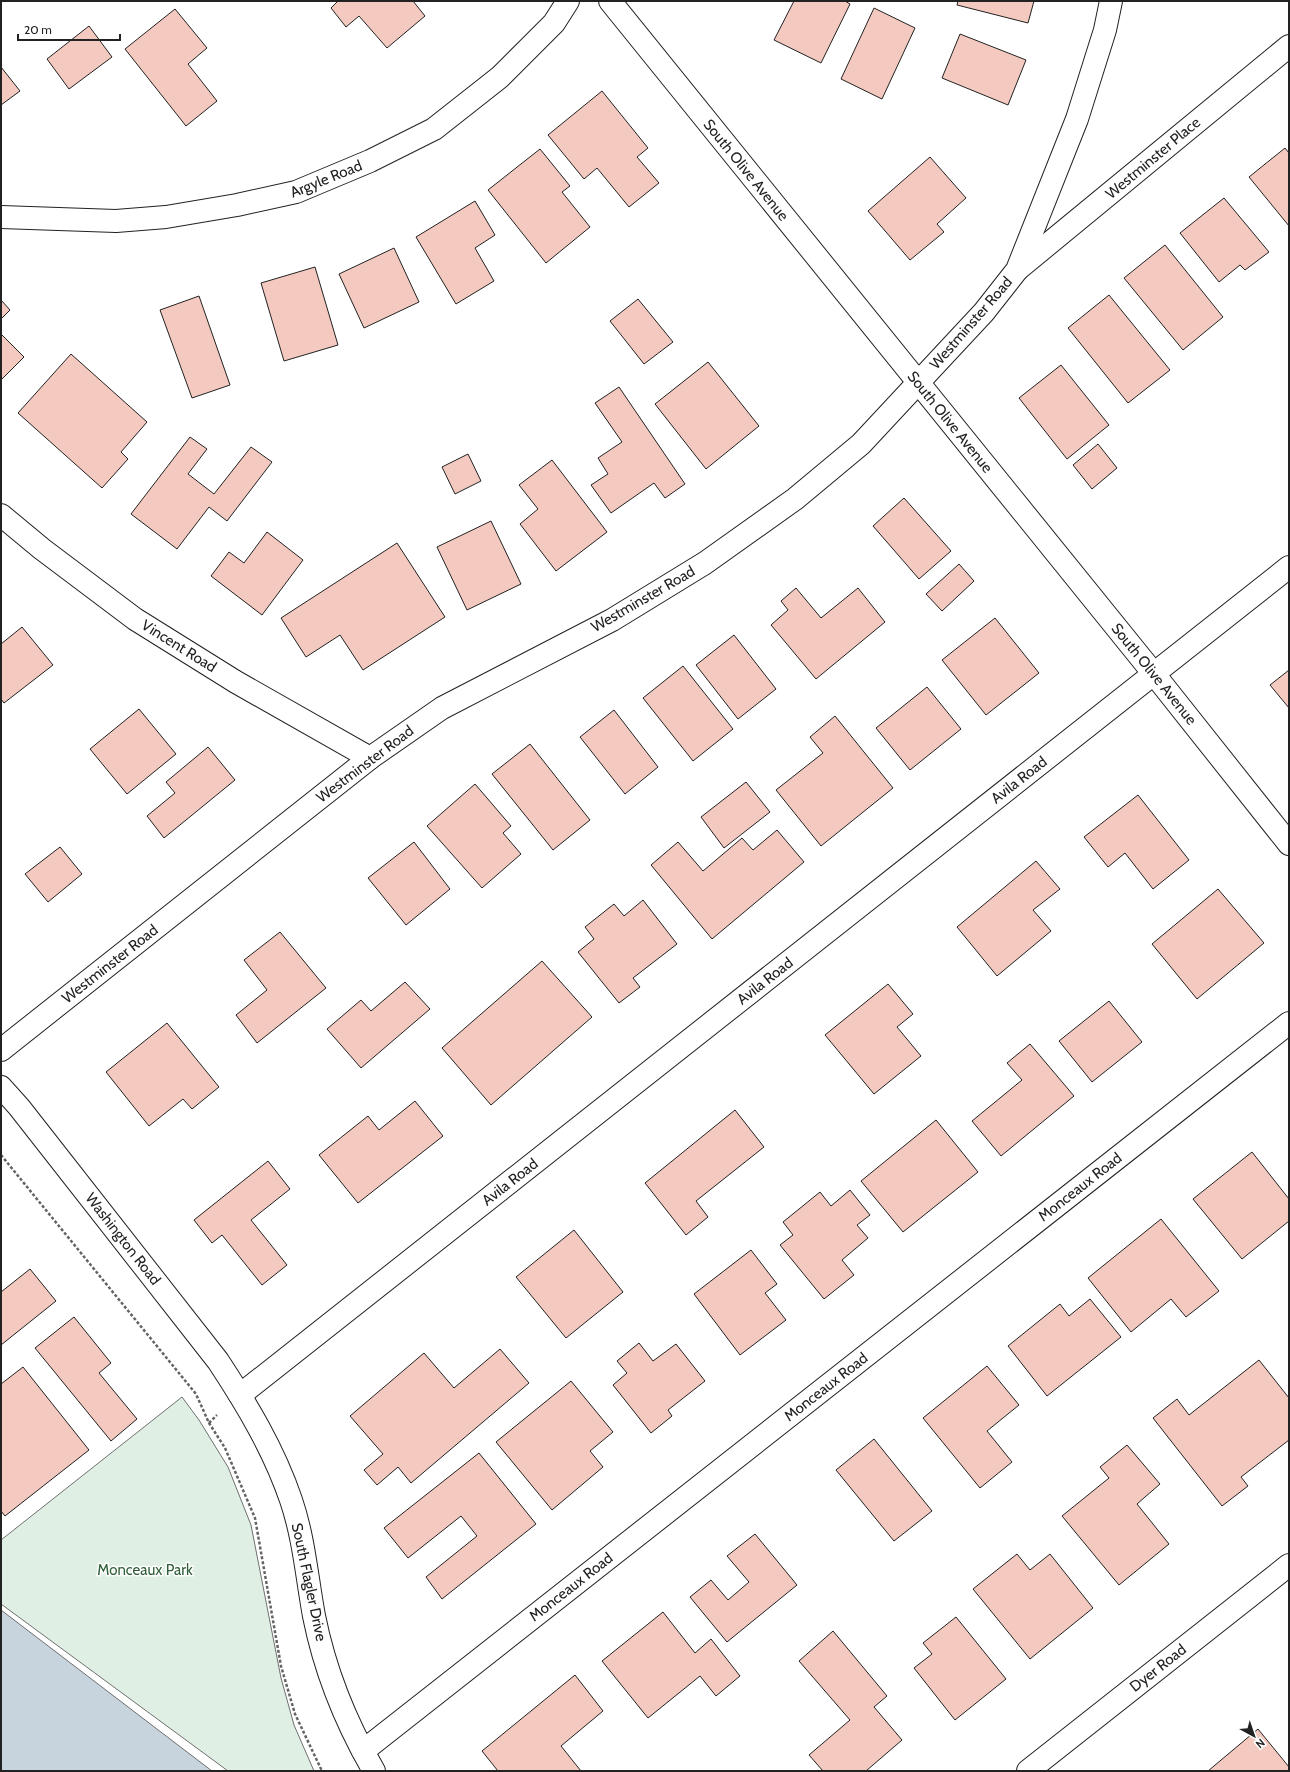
<svg xmlns="http://www.w3.org/2000/svg" width="1290" height="1772" viewBox="0 0 1290 1772" font-family="Cabin,sans-serif">
<style>
.green{fill:#e0efe3;stroke:#6f6f6f}
.water{fill:#c7d3dd;stroke:#6f6f6f}
.building{fill:#f3c9c0;stroke:#222}
.lines{fill:none;stroke-linecap:round;stroke-linejoin:round}
.minor-casing{stroke:#222;stroke-width:24}
.tertiary-casing{stroke:#222;stroke-width:24}
.path{stroke:#646464;stroke-width:2.5;stroke-dasharray:3 2;stroke-linecap:butt}
.minor{stroke:#fff;stroke-width:22}
.tertiary{stroke:#fff;stroke-width:22}
.labels{text-anchor:middle;dominant-baseline:central;stroke-width:3;stroke-linejoin:round;paint-order:stroke}
.street-label{font-size:15px;fill:#222;stroke:#fff}
.park-label{font-size:15px;fill:#2f5e38;stroke:#fff}
</style>
<rect width="100%" height="100%" fill="#fff"/>
<polygon class="green" points="182,1397 199,1420 228,1467 251,1525 281,1678 294,1725 314,1771 228,1771 1,1604 1,1540"/>
<polygon class="water" points="1,1610 212,1771 1,1771"/>
<g class="building">
<polygon points="338,1 413,1 425,16 387,48 359,16 346,27 331,8"/>
<polygon points="794,1 845,1 850,4 821,63 774,40"/>
<polygon points="958,1 1034,1 1028,23 957,5"/>
<polygon points="874,8 915,28 882,99 841,79"/>
<polygon points="175,9 207,48 188,64 217,101 186,126 125,49"/>
<polygon points="89,26 112,57 69,89 47,59"/>
<polygon points="960,34 1026,60 1008,105 942,78"/>
<polygon points="1,67 20,91 1,105"/>
<polygon points="602,91 648,148 637,157 659,183 629,207 597,168 584,179 548,135"/>
<polygon points="1285,148 1289,153 1289,226 1249,177"/>
<polygon points="540,149 570,186 562,192 590,227 546,263 488,190"/>
<polygon points="930,157 966,198 937,224 944,232 910,260 868,211"/>
<polygon points="1224,198 1269,252 1245,270 1240,265 1219,282 1180,233"/>
<polygon points="475,201 495,235 475,248 494,281 456,304 416,237"/>
<polygon points="1165,245 1223,317 1183,350 1124,278"/>
<polygon points="394,248 419,302 364,328 339,274"/>
<polygon points="315,267 338,345 284,361 261,283"/>
<polygon points="1109,295 1170,370 1128,403 1068,328"/>
<polygon points="199,296 230,385 192,398 160,310"/>
<polygon points="638,299 673,342 644,364 610,321"/>
<polygon points="1,300 10,310 1,319"/>
<polygon points="1,334 24,357 1,380"/>
<polygon points="71,354 147,422 121,452 128,459 102,488 18,413"/>
<polygon points="708,362 759,426 706,469 655,404"/>
<polygon points="1061,365 1109,425 1067,459 1019,398"/>
<polygon points="619,387 685,484 665,498 654,483 611,513 591,485 608,474 598,458 622,442 595,403"/>
<polygon points="190,437 207,449 188,474 214,494 251,447 272,462 227,521 209,507 177,549 131,514"/>
<polygon points="1098,444 1117,468 1092,489 1073,465"/>
<polygon points="468,454 481,481 455,494 442,467"/>
<polygon points="552,460 607,532 556,571 520,524 538,509 519,485"/>
<polygon points="904,498 951,551 919,579 873,526"/>
<polygon points="491,521 521,584 467,610 437,547"/>
<polygon points="267,532 303,560 262,615 211,576 229,552 244,563"/>
<polygon points="397,543 445,617 363,670 340,635 306,657 281,618"/>
<polygon points="959,564 974,581 942,611 926,594"/>
<polygon points="796,588 821,618 858,588 885,622 816,679 771,625 788,610 781,601"/>
<polygon points="995,618 1039,673 986,715 942,660"/>
<polygon points="22,627 53,665 4,703 1,699 1,644"/>
<polygon points="734,635 776,689 738,719 696,665"/>
<polygon points="683,666 733,729 693,761 643,698"/>
<polygon points="1289,670 1289,708 1270,685"/>
<polygon points="927,687 961,729 910,770 876,728"/>
<polygon points="139,709 176,754 127,794 90,749"/>
<polygon points="614,710 658,767 625,794 580,737"/>
<polygon points="835,716 893,788 821,846 776,790 823,753 810,737"/>
<polygon points="530,744 590,820 553,850 492,774"/>
<polygon points="208,747 235,780 164,838 147,816 175,793 166,782"/>
<polygon points="746,782 770,812 724,848 701,817"/>
<polygon points="475,784 511,826 503,833 521,854 482,888 427,826"/>
<polygon points="1138,795 1189,860 1153,889 1125,853 1108,867 1084,837"/>
<polygon points="777,830 804,862 712,939 651,865 678,842 703,871 742,838 753,850"/>
<polygon points="414,842 450,889 406,925 368,878"/>
<polygon points="60,847 82,874 48,902 25,874"/>
<polygon points="1036,861 1060,889 1033,910 1051,931 997,976 957,927"/>
<polygon points="1218,889 1264,943 1197,999 1152,944"/>
<polygon points="643,900 677,944 633,978 640,987 619,1003 578,952 594,939 585,927 614,904 624,916"/>
<polygon points="280,932 326,988 257,1043 236,1015 267,990 244,960"/>
<polygon points="542,961 592,1017 491,1105 442,1048"/>
<polygon points="405,982 430,1009 361,1068 327,1029 361,1000 371,1011"/>
<polygon points="888,984 913,1014 897,1027 921,1056 874,1094 825,1035"/>
<polygon points="1109,1001 1142,1042 1092,1082 1059,1041"/>
<polygon points="167,1023 219,1087 192,1109 183,1099 149,1126 106,1072"/>
<polygon points="1030,1044 1074,1096 1001,1156 972,1121 1022,1080 1007,1063"/>
<polygon points="415,1101 443,1136 358,1203 319,1155 368,1116 379,1130"/>
<polygon points="735,1110 764,1147 696,1201 708,1217 686,1235 645,1183"/>
<polygon points="936,1120 978,1172 903,1232 861,1181"/>
<polygon points="1252,1152 1289,1199 1289,1221 1242,1259 1193,1199"/>
<polygon points="268,1161 290,1189 251,1220 287,1265 262,1285 222,1235 212,1243 194,1220"/>
<polygon points="850,1190 870,1215 857,1225 868,1238 842,1260 854,1275 824,1299 780,1245 793,1235 783,1222 820,1192 831,1206"/>
<polygon points="1161,1219 1219,1291 1186,1317 1171,1299 1131,1332 1088,1278"/>
<polygon points="574,1230 623,1292 566,1338 516,1277"/>
<polygon points="751,1250 777,1284 765,1293 786,1320 740,1355 694,1294"/>
<polygon points="30,1269 56,1301 1,1345 1,1292"/>
<polygon points="1090,1299 1121,1337 1047,1396 1008,1346 1060,1304 1069,1316"/>
<polygon points="74,1317 111,1363 99,1373 137,1419 111,1441 35,1348"/>
<polygon points="639,1343 653,1361 676,1344 705,1381 668,1410 672,1416 651,1433 613,1385 627,1373 617,1361"/>
<polygon points="500,1349 529,1383 411,1483 398,1467 377,1485 364,1470 383,1454 350,1416 424,1353 454,1388"/>
<polygon points="1259,1360 1289,1398 1289,1440 1241,1477 1248,1486 1222,1506 1153,1418 1177,1399 1189,1415"/>
<polygon points="987,1366 1019,1405 987,1431 1012,1462 980,1488 923,1418"/>
<polygon points="23,1367 89,1450 5,1516 1,1511 1,1384"/>
<polygon points="571,1381 613,1432 590,1451 603,1467 552,1510 496,1442"/>
<polygon points="874,1439 932,1511 894,1541 836,1470"/>
<polygon points="1127,1445 1160,1484 1137,1504 1169,1544 1119,1585 1062,1516 1109,1478 1100,1467"/>
<polygon points="479,1453 536,1524 442,1599 426,1577 477,1536 461,1516 408,1558 384,1528"/>
<polygon points="755,1534 797,1585 727,1642 690,1597 711,1580 728,1600 749,1582 727,1556"/>
<polygon points="1017,1554 1030,1570 1050,1554 1093,1608 1030,1659 973,1589"/>
<polygon points="663,1612 695,1653 711,1639 740,1676 716,1696 700,1676 648,1718 602,1661"/>
<polygon points="956,1617 1006,1679 955,1720 914,1668 932,1654 923,1643"/>
<polygon points="833,1631 887,1696 874,1707 902,1740 866,1771 823,1771 809,1755 850,1720 799,1661"/>
<polygon points="575,1675 603,1711 561,1746 581,1771 498,1771 482,1751"/>
<polygon points="1258,1729 1289,1767 1289,1771 1208,1771"/>
</g>
<g class="lines">
<defs>
<g id="minor">
<polyline points="1,217 116,221 166,217 237,205 296,192 370,161 434,129 500,77 554,23 568,1"/>
<polyline points="1018,269 1289,46"/>
<polyline points="1,515 42,549 135,619 236,682 370,758"/>
<polyline points="1,1050 370,758 442,708 612,620 705,563 795,499 861,444 984,312 1017,270 1077,119 1105,30 1111,1"/>
<polyline points="240,1395 1289,567"/>
<polyline points="363,1751 1289,1023"/>
<polyline points="1028,1771 1289,1565"/>
</g>
<g id="tertiary">
<polyline points="610,1 1154,674 1289,844"/>
<path d="M1 1087 19 1107 218 1361C247 1405 274 1450 291 1500 304 1538 307 1578 314 1616 325 1671 346 1723 374 1771"/>
</g>
</defs>
<use href="#minor" class="minor-casing"/>
<use href="#tertiary" class="tertiary-casing"/>
<g class="path">
<polyline points="1,1155 196,1394 209,1423 225,1448 255,1518 281,1666 295,1714 322,1771"/>
<polyline points="209,1423 217,1415"/>
</g>
<use href="#minor" class="minor"/>
<use href="#tertiary" class="tertiary"/>
</g>
<g class="labels">
<g class="street-label">
<text transform="translate(1153 158) rotate(-40)">Westminster Place</text>
<text transform="translate(746 170) rotate(51)">South Olive Avenue</text>
<text transform="translate(326 179) rotate(-22)">Argyle Road</text>
<text transform="translate(971 323) rotate(-49)">Westminster Road</text>
<text transform="translate(950 422) rotate(51)">South Olive Avenue</text>
<text transform="translate(643 599) rotate(-30)">Westminster Road</text>
<text transform="translate(179 646) rotate(32)">Vincent Road</text>
<text transform="translate(1154 674) rotate(51)">South Olive Avenue</text>
<text transform="translate(365 764) rotate(-37)">Westminster Road</text>
<text transform="translate(1019 780) rotate(-38)">Avila Road</text>
<text transform="translate(110 964) rotate(-38)">Westminster Road</text>
<text transform="translate(765 981) rotate(-38)">Avila Road</text>
<text transform="translate(510 1182) rotate(-38)">Avila Road</text>
<text transform="translate(1080 1187) rotate(-38)">Monceaux Road</text>
<text transform="translate(123 1239) rotate(52)">Washington Road</text>
<text transform="translate(826 1387) rotate(-38)">Monceaux Road</text>
<text transform="translate(309 1582) rotate(78)">South Flagler Drive</text>
<text transform="translate(571 1587) rotate(-38)">Monceaux Road</text>
<text transform="translate(1158 1668) rotate(-38)">Dyer Road</text>
</g>
<g class="park-label">
<text x="145" y="1570">Monceaux Park</text>
</g>
</g>
<rect width="1290" height="1772" fill="none" stroke="#222222" stroke-width="4"/>
<g transform="translate(1254 1736) rotate(140)" stroke="#ffffff" stroke-width="3" paint-order="stroke">
<path d="M0-3L7 15L0 10L-7 15Z" fill="#222222"/>
<text y="-6" font-size="11" font-weight="bold" text-anchor="middle" fill="#222222">N</text>
</g>
<path d="M18 34v6h102v-6" fill="none" stroke="#222222" stroke-width="2"/>
<text x="24" y="34" font-size="12" fill="#222222" stroke="#ffffff" stroke-width="3" paint-order="stroke">20 m</text>
</svg>
